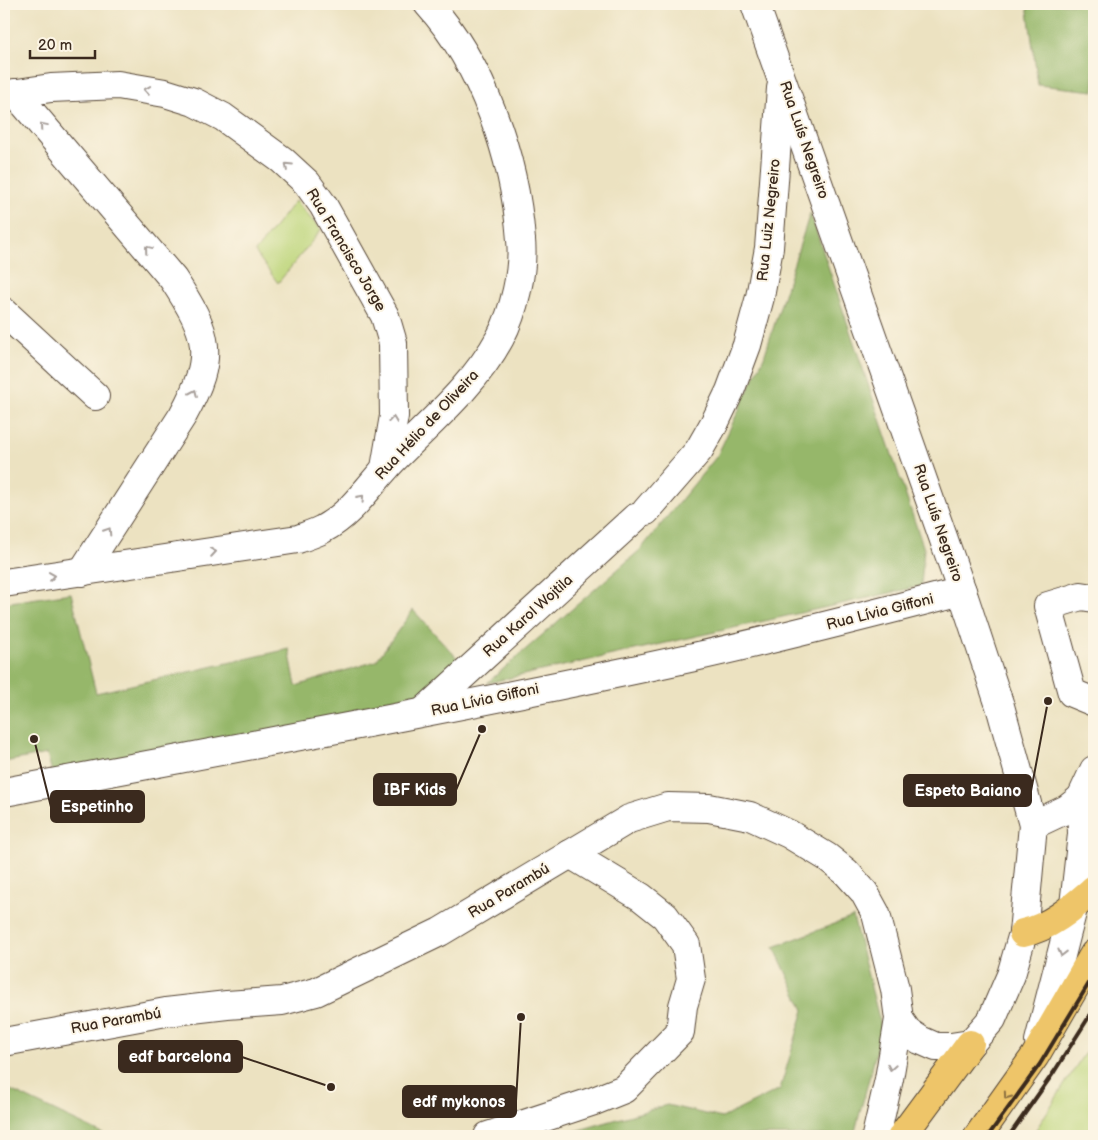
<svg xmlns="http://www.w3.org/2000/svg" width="1098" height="1140" viewBox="0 0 1098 1140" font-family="'Balsamiq Sans',sans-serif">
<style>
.green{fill:#bed67b;stroke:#7c804c}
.forest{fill:#96b76b;stroke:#687044}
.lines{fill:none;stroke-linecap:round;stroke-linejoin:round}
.minor-casing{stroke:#564636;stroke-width:30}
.major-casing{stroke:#564636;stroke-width:30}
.minor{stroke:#fff;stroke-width:28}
.major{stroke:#eec569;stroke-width:28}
.rail{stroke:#3b2a1e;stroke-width:4}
.oneway{stroke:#a79f9a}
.oneway2{stroke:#8c7040}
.labels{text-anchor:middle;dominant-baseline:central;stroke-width:4;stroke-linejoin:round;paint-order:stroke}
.street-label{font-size:15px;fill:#3b2a1e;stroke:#fcf5e5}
.leader{fill:none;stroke:#3b2a1e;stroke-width:2}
.callout-dot{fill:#3b2a1e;stroke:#fcf5e5;stroke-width:2}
.callout{fill:#3b2a1e;stroke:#3b2a1e;stroke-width:2}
.callout-label{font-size:16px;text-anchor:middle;font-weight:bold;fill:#fff}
</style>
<rect width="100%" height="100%" fill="#fcf5e5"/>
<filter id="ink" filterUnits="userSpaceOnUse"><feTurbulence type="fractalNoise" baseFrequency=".02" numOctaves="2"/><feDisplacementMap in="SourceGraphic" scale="10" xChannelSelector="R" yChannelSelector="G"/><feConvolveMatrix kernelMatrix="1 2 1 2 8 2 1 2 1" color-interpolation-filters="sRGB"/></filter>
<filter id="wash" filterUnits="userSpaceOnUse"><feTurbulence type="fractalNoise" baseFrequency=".0096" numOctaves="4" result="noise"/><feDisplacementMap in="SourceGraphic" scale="20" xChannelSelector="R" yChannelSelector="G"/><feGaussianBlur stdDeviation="1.12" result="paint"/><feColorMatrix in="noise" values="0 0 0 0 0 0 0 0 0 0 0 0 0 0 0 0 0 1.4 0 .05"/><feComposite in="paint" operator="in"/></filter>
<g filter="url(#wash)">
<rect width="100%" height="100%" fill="#ece2c1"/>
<g class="green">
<polygon points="295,201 321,230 278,283 255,252"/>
<polygon points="1094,1038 1094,1136 1032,1136"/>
</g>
<g class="forest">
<polygon points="1027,4 1094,4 1094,91 1038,85"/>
<polygon points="810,213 924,549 921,586 487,683 640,550 717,456 764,357"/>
<polygon points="71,593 96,693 289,649 296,686 376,661 413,610 459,660 406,708 52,772 47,754 4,762 4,603"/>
<polygon points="853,917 882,1030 854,1135 558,1136 667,1105 722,1118 780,1089 804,1010 774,947"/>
<polygon points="4,1087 107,1136 4,1136"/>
</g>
</g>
<g filter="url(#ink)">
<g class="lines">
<defs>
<g id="minor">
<polyline points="755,4 962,591 1000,706 1033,825 1023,933 1011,975 992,1019 970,1044 951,1047 936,1047 920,1040 908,1032 899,1019"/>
<path d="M15 93 173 279C209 334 216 355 183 415L82 572"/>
<polyline points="4,95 51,88 118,85 165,93 194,102 223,117 282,160 307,183 323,205 385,316 393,343 394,416 385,468"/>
<polyline points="4,312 95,396"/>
<polyline points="646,511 699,450 715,422 730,391 747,345 760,297 769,248 781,88"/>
<path d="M4 583 298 539C306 536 316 533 323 529 355 512 373 479 398 455 434 419 475 384 500 338 514 312 524 270 521 240 515 158 483 65 428 4"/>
<polyline points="1094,598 1081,596 1048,606 1072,693 1094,702"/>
<polyline points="423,712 635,518"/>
<path d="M4 792C234 748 465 707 694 657 784 637 873 614 962 591"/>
<polyline points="1033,825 1067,809 1081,798"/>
<polyline points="1039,1041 1074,905 1082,834 1081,798 1094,770"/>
<polyline points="4,1042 166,1012 227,1005 282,1001 316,992 440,932 629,819 668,807 709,808 750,816 789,834 827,857 846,872 864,892 876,914 895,989 899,1019 889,1079 876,1136"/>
<polyline points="488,1136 594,1101 624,1089 680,1032 683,1006 691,979 686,945 665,916 641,897 570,854"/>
</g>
<g id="major">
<path d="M1023 933C1051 927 1073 907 1094 889"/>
<polyline points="902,1136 970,1044"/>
<polyline points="978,1136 1035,1056 1094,954"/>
</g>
</defs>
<use href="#minor" class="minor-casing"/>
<use href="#major" class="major-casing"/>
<use href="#minor" class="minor"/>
<use href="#major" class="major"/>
<g class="rail">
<polyline points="988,1136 1040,1064 1094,975"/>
<polyline points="1009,1136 1054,1072 1094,1009"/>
</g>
</g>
<defs><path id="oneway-chevron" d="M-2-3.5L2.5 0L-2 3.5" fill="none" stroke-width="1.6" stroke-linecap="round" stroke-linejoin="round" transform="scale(1.25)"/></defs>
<g class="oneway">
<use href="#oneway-chevron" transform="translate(147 90) rotate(-171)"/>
<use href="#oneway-chevron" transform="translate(43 126) rotate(-130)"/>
<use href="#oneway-chevron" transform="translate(288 166) rotate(-137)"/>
<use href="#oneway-chevron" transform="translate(148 249) rotate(-130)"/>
<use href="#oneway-chevron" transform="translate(194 393) rotate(-66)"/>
<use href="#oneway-chevron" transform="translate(393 420) rotate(-83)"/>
<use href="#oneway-chevron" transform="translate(361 498) rotate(-48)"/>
<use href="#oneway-chevron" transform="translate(108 531) rotate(-57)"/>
<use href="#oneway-chevron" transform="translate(213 552) rotate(-9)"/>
<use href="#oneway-chevron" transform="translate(52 576) rotate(-8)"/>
<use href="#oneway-chevron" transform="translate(1062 953) rotate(104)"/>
<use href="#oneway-chevron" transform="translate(891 1067) rotate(100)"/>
</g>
<use class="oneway2" href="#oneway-chevron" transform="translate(1007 1096) rotate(125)"/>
</g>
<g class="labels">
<g class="street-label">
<text transform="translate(804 140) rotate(71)">Rua Luís Negreiro</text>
<text transform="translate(769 220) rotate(-84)">Rua Luiz Negreiro</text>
<text transform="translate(346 250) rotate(59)">Rua Francisco Jorge</text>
<text transform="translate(427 425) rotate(-47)">Rua Hélio de Oliveira</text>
<text transform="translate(938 523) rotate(71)">Rua Luís Negreiro</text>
<text transform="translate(880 612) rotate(-14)">Rua Lívia Giffoni</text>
<text transform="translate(528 616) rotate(-42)">Rua Karol Wojtila</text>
<text transform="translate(485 700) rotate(-12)">Rua Lívia Giffoni</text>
<text transform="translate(509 891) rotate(-31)">Rua Parambú</text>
<text transform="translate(116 1021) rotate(-10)">Rua Parambú</text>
</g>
</g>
<path class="leader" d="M482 729L456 790M1048 701L1031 791M34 739L51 807M331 1087L242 1057M521 1017L516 1101"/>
<g class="callout-dot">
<circle cx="482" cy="729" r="5"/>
<circle cx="1048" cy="701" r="5"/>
<circle cx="34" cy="739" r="5"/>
<circle cx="331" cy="1087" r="5"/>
<circle cx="521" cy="1017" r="5"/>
</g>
<g class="callout">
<rect x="374" y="774" width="82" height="31" rx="5"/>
<rect x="904" y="775" width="127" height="31" rx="5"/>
<rect x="51" y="791" width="93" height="31" rx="5"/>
<rect x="119" y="1041" width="123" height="31" rx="5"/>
<rect x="403" y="1086" width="113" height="31" rx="5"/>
</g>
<g class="callout-label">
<text x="415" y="795">IBF Kids</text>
<text x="968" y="796">Espeto Baiano</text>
<text x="97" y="812">Espetinho</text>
<text x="180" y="1062">edf barcelona</text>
<text x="459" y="1107">edf mykonos</text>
</g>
<rect width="1098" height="1140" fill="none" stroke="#fcf5e5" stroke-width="20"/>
<path d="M30 50v8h65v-8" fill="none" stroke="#3b2a1e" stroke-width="2.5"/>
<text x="38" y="50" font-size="15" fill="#3b2a1e" stroke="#fcf5e5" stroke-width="4" paint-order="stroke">20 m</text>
</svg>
